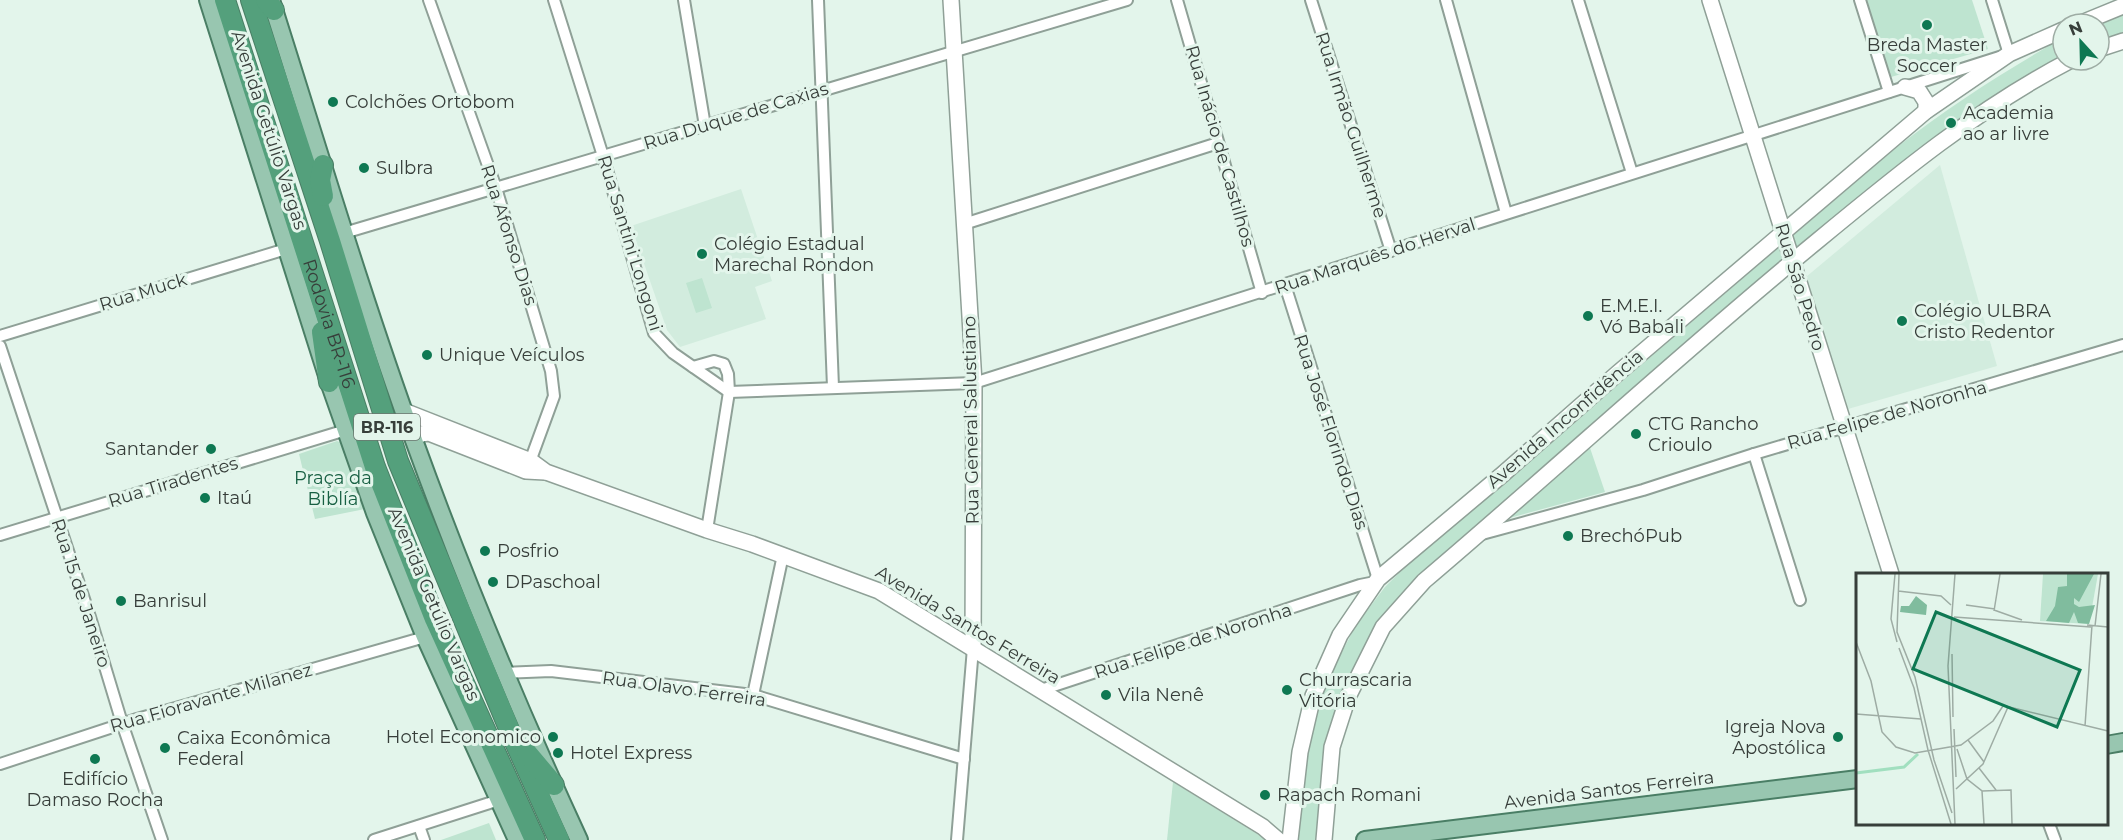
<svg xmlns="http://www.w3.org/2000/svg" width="2123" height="840" viewBox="0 0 2123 840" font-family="Montserrat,sans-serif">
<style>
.built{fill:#d2ecde}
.green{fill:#bee4d0}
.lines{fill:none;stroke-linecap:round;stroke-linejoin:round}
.street-casing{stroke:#8fa097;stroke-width:14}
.secondary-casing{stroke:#8fa097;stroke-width:18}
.primary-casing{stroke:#4a7e65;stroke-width:20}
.highway-casing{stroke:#4a7e65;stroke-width:22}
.street{stroke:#fff;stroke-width:10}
.secondary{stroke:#fff;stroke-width:15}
.primary{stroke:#98c6b0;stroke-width:16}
.highway{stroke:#54a07c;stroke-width:20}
.poi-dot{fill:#0e7852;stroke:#e3f5eb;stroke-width:2}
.labels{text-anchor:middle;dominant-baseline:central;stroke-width:6;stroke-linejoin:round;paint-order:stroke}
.shield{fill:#e3f5eb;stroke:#6b756f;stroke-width:1.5}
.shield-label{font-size:16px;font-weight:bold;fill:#373e3a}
.poi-label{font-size:18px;fill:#373e3a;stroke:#e3f5eb;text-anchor:start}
.street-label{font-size:18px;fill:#373e3a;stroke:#e3f5eb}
.park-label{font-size:18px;fill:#186043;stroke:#e3f5eb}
.inset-river{fill:none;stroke:#a1dfbf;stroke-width:3}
.inset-road{fill:none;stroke:#9eaca4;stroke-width:1.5}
.view{fill:#0e7852;fill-opacity:0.15;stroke:#0e7852;stroke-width:3}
.inset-edge{fill:none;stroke:#373e3a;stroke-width:3}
</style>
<rect width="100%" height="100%" fill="#e3f5eb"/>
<g class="built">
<polygon points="1940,165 1997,366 1848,409 1806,277"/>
<polygon points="741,189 772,281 755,287 766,319 680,347 667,330 631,226"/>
</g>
<g class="green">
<polygon points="1866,0 1972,0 1988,49 1891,77"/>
<polygon points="2123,13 2123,34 2099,43 2099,24 2097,24"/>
<path d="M2063 38V59L1961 122 1423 575 1343 696 1317 840H1296L1310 738 1328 679 1356 625 1385 587 1410 562 1897 147C1950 106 2004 71 2063 38Z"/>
<polygon points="702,278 712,308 696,313 686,283"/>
<polygon points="337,441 344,444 365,509 315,519 299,454"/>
<polygon points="1589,445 1605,492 1502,520"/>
<polygon points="1173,782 1267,840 1167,840"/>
<polygon points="489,823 496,840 441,840"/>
</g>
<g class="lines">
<defs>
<g id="street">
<polyline points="429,0 496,188 551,371 554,396 528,467"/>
<polyline points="554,0 603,156 654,333 673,353 729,392"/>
<polyline points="684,0 705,126"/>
<polyline points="818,0 833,387"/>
<polyline points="1177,0 1262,293"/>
<polyline points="1311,0 1391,251"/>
<polyline points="1446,0 1506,213"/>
<polyline points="1578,0 1632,173"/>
<polyline points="1860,0 1889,92"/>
<polyline points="964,224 1218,143"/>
<polyline points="344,233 1127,0"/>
<polyline points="1285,285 1378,579"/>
<polyline points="0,336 286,249"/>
<polyline points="0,346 90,617 122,723 162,840"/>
<polyline points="693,367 714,361 724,364 728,374 729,392 707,530"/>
<polyline points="729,392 974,383 2009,54 1992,0"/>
<polyline points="1754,454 1800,600"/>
<polyline points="1482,534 1643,490 1754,454 2123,345"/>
<polyline points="0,535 346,430"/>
<polyline points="504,673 551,671 753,695 964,759"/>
<polyline points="1041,690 1360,585 1375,582"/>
<polyline points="753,695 783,555"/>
<polyline points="0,764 137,719 425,637"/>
<polyline points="2049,824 2055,840"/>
<polyline points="419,826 424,840"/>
<polyline points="374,840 499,800"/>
<polyline points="957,840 973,648"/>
</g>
<g id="secondary">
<polyline points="951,0 974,383 973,648"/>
<polyline points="1710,0 1891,574"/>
<polyline points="2079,24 2123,6"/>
<polyline points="2099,49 2123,41"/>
<polyline points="1905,87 1919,91 1926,102 1926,111"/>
<polyline points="404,411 531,461 546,472 707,530 752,544 879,591 1263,827 1278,840"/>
<polyline points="414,441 420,434 429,433 526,471 545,472"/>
<polyline points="1290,840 1300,752 1313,696 1340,635 1378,579 1503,474 1618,373 1926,111 2009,54 2063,30"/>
<path d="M1324 840 1332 747 1348 697 1383 627 1424 581C1556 469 1683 351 1816 242 1897 175 1978 108 2071 60"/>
</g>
<g id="primary">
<polyline points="208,0 329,382 375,513 425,637 517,840"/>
<path d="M271 0C318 148 362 297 415 443 464 578 519 710 579 840"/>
<polyline points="2106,745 2123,742"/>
<polyline points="1365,840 1858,779"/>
</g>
<g id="highway">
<path id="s1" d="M225 0 375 467 435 619 535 840"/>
<polyline points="251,0 330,241 398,461 510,731 559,840"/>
<polyline points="266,0 274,10"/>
<polyline points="323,196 320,180 323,165"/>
<polyline points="322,332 329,382"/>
<polyline points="527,753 554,785"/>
</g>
</defs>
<use href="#street" class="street-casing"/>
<use href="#secondary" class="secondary-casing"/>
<use href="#primary" class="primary-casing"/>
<use href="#highway" class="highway-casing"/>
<use href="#street" class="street"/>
<use href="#secondary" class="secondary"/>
<use href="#primary" class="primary"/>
<use href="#highway" class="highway"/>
</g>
<g class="poi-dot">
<circle cx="1927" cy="25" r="6"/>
<circle cx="333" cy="102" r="6"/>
<circle cx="1951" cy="123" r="6"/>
<circle cx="364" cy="168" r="6"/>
<circle cx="702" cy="254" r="6"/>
<circle cx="1588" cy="316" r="6"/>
<circle cx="1902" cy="321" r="6"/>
<circle cx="427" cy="355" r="6"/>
<circle cx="1636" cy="434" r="6"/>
<circle cx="211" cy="449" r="6"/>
<circle cx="205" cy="498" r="6"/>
<circle cx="1568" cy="536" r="6"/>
<circle cx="485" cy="551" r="6"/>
<circle cx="493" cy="582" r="6"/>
<circle cx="121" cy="601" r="6"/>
<circle cx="1287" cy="690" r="6"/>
<circle cx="1106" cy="695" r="6"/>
<circle cx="553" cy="737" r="6"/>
<circle cx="1838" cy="737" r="6"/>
<circle cx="165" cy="748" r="6"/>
<circle cx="558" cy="753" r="6"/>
<circle cx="95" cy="759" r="6"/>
<circle cx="1265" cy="795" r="6"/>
</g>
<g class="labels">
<rect class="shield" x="354" y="414" width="66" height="26" rx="4.5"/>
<g class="shield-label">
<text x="387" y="427">BR-116</text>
</g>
<g class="poi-label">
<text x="1927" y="45" text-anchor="middle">Breda Master<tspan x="1927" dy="21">Soccer</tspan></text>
<text x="345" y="102">Colchões Ortobom</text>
<text x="1963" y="113">Academia<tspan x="1963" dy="21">ao ar livre</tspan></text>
<text x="376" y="168">Sulbra</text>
<text x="714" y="244">Colégio Estadual<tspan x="714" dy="21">Marechal Rondon</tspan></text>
<text x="1600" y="306">E.M.E.I.<tspan x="1600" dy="21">Vó Babali</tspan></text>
<text x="1914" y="311">Colégio ULBRA<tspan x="1914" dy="21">Cristo Redentor</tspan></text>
<text x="439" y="355">Unique Veículos</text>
<text x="1648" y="424">CTG Rancho<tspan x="1648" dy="21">Crioulo</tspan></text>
<text x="199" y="449" text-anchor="end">Santander</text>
<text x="217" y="498">Itaú</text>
<text x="1580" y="536">BrechóPub</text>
<text x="497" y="551">Posfrio</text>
<text x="505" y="582">DPaschoal</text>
<text x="133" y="601">Banrisul</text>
<text x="1299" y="680">Churrascaria<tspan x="1299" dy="21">Vitória</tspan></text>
<text x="1118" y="695">Vila Nenê</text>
<text x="1826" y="727" text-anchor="end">Igreja Nova<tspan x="1826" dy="21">Apostólica</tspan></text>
<text x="541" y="737" text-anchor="end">Hotel Economico</text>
<text x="177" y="738">Caixa Econômica<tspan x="177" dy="21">Federal</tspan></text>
<text x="570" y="753">Hotel Express</text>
<text x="95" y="779" text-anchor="middle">Edifício<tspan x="95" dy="21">Damaso Rocha</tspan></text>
<text x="1277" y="795">Rapach Romani</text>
</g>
<g class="street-label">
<text transform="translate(736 116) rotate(-17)">Rua Duque de Caxias</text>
<text transform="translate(1351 125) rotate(72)">Rua Irmão Guilherme</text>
<text transform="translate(269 130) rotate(72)">Avenida Getúlio Vargas</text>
<text transform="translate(1220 146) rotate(74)">Rua Inácio de Castilhos</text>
<text transform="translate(509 235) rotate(72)">Rua Afonso Dias</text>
<text transform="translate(630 243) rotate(73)">Rua Santini Longoni</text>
<text transform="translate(1375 256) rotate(-18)">Rua Marquês do Herval</text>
<text transform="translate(1800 287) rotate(73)">Rua São Pedro</text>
<text transform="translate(143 292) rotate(-17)">Rua Muck</text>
<text stroke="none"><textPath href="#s1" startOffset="340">Rodovia BR-116</textPath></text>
<text transform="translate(1887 415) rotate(-16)">Rua Felipe de Noronha</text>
<text transform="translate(1565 419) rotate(-41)">Avenida Inconfidência</text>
<text transform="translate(971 420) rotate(-91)">Rua General Salustiano</text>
<text transform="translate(1331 432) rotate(72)">Rua José Florindo Dias</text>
<text transform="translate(173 482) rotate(-17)">Rua Tiradentes</text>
<text transform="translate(81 593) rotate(72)">Rua 15 de Janeiro</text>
<text transform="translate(434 604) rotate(67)">Avenida Getúlio Vargas</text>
<text transform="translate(968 625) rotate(31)">Avenida Santos Ferreira</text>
<text transform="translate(1193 641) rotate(-18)">Rua Felipe de Noronha</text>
<text transform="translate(684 689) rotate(8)">Rua Olavo Ferreira</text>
<text transform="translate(211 698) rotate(-16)">Rua Fioravante Milanez</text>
<text transform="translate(1609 790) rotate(-7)">Avenida Santos Ferreira</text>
</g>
<g class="park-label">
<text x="333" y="478">Praça da<tspan x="333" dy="21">Biblía</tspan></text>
</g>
</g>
<g transform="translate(1856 573)">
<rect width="252" height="252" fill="#e3f5eb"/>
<path d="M187 1H242L233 51 184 48Z" fill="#bee4d0"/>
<path d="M211 1H238L223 29 218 25V31L223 34 239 32 233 51 222 50 218 39 213 50 190 48 199 33 202 14 211 13ZM60 23 71 32 70 42 44 39 45 33H53Z" fill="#80bc9e"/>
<path class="inset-river" d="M0 200 48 194 62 181"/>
<path class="inset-road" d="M39 1 35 46 41 69M43 1 41 59 59 104 78 187 96 240M99 1 92 93 99 251M42 18 85 23 95 32M110 32 139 36M138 37 166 47M138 38 144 1M98 44 235 54M231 52 252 54M239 53 245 1M0 69 15 108 26 159 40 174 59 180 105 172 137 148 147 133M43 75 58 115 72 177 95 251M96 81 97 144M145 132 252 158M0 141 65 146M229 153 236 52M98 156 100 204M112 167 128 189M101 176 111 206 126 218 128 251M123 195 140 217M100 216 127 191 152 134M126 218 155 217 156 251"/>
<path class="view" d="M80 39 224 97 201 154 57 96Z"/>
<rect width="252" height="252" class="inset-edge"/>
</g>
<g transform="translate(2081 42) rotate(338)"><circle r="28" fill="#e3f5eb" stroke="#9eaca4" stroke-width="1.5"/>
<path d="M0-4.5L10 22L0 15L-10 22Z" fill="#0e7852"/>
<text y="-9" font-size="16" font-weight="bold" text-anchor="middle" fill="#373e3a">N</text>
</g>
</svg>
